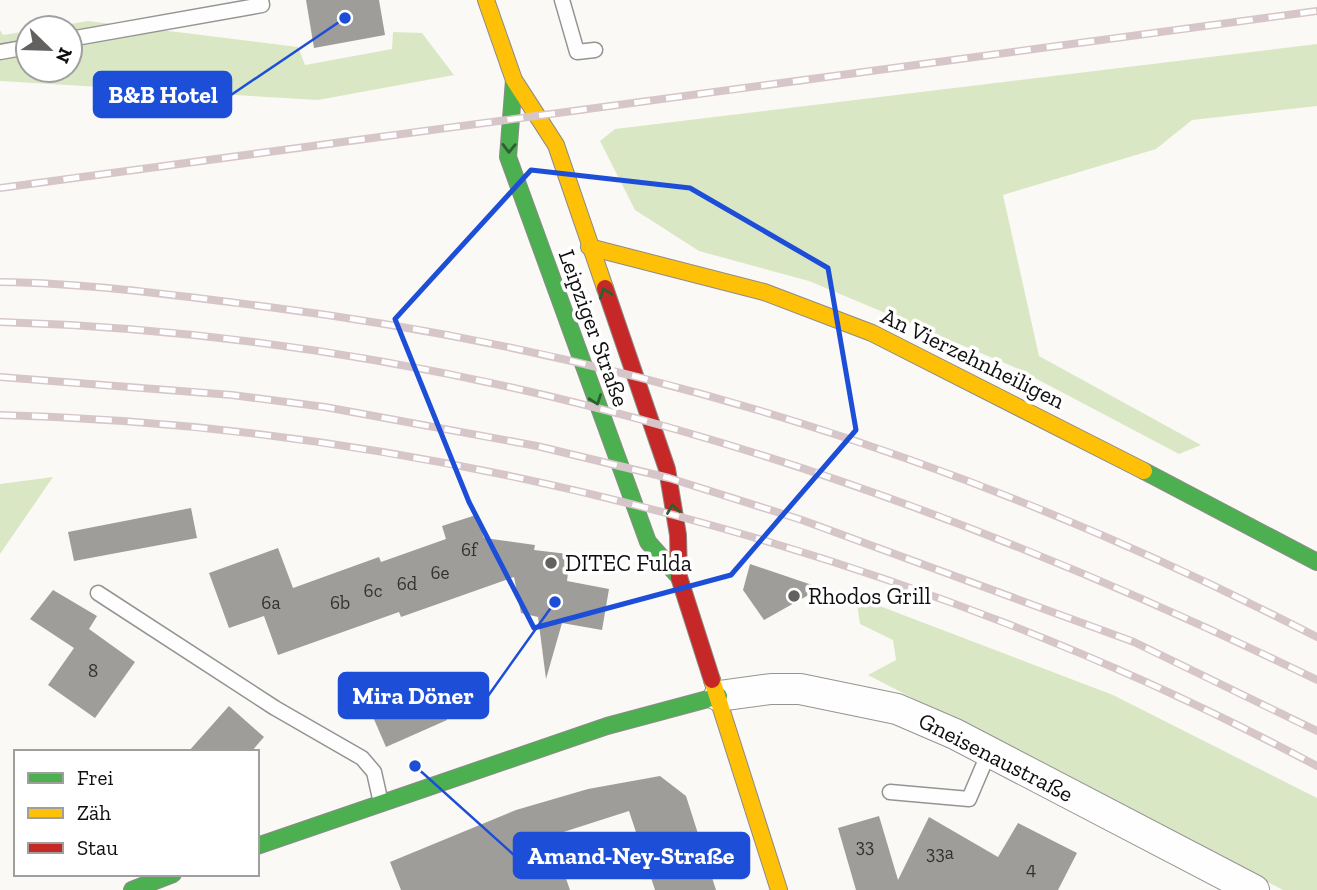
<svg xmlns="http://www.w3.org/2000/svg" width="1317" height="890" viewBox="0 0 1317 890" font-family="'Zilla Slab',serif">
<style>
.forest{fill:#dae7c4}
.building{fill:#9f9d9a}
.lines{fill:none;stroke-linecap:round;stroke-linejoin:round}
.lane-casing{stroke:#959493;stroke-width:17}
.street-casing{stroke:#959493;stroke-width:32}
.fast-casing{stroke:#8c8b89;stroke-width:18}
.slow-casing{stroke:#8c8b89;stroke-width:18}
.jam-casing{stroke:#8c8b89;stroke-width:18}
.lane{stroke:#fefefe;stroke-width:14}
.street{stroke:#fefefe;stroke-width:30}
.fast{stroke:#4caf50;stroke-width:16}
.slow{stroke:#ffc107;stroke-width:16}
.jam{stroke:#c62828;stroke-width:16}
.rail-casing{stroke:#d7c6c9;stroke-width:8}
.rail{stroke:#fff;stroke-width:5;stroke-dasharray:16;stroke-linecap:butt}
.oneway{stroke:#2e5f30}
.marked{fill:none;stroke:#1d4ed8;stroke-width:5;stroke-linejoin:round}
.poi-dot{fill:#626160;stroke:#fff;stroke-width:2.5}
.labels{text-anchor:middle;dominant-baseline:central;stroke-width:7;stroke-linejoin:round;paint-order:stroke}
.number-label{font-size:19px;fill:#333232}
.street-label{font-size:23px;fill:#0f0f0f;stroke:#fff}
.poi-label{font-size:23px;fill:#0f0f0f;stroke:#fff;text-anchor:start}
.leader{fill:none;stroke:#1d4ed8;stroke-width:2.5}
.callout-dot{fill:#1d4ed8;stroke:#fff;stroke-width:2.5}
.callout{fill:#1d4ed8;stroke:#1d4ed8;stroke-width:2.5}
.callout-label{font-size:24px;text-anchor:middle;font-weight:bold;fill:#fff}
</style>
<rect width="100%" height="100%" fill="#fbf9f5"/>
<g class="forest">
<polygon points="88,21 298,47 305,65 392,49 393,32 422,33 454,75 318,100 0,81 0,30 3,35 28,31 28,70 70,70 70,28 46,28"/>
<polygon points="1317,44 1317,106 1192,120 1156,149 1003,195 1039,356 1201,445 1179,454 1014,367 809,281 699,251 635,210 600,141 615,129"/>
<polygon points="53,477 0,554 0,484"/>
<polygon points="856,597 1113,695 1317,798 1317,890 1283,890 868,675 896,660 893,640 860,624"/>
</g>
<g class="building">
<polygon points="306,0 379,0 385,35 314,48"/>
<polygon points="191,508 197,538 74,561 68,532"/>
<polygon points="476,515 484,538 535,545 534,550 576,555 570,557 567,581 609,589 602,630 562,623 546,679 538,617 521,613 514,577 401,617 399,612 278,655 264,616 229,628 209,573 278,548 293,588 379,557 381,562 446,539 442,526"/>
<polygon points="750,564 821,588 764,620 743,590"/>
<polygon points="53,590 97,616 89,629 135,662 95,718 48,685 74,648 30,619"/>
<polygon points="430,682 447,720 386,747 370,710"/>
<polygon points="229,706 264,737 251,752 188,752"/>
<polygon points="660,776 686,796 716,890 655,890 629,811 551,836 570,890 401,890 390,862 516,810 588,789"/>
<polygon points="879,816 898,880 929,817 998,857 1018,823 1077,853 1058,890 856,890 838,828"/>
</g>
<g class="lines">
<defs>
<g id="lane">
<polyline points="562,0 577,52 595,50"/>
<polyline points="70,39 262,5 261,0"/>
<polyline points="0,52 28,47"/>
<polyline points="98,593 275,708 362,758 374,772 381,803"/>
<polyline points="890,792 969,799 989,752"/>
</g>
<polyline id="street" points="719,696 771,689 800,689 897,709 955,734 1254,890"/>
<g id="fast">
<polyline points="514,80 508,157 648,542 679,577"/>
<polyline points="1144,471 1317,562"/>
<polyline points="257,846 607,726 719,696"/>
<polyline points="132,890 173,874"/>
</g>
<g id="slow">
<polyline points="486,0 514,80 556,145 605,288"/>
<polyline points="589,247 764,292 872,333 1144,471"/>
<polyline points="712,680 779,890"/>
</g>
<polyline id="jam" points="605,288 667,469 678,535 679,577 712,680"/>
</defs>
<use href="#lane" class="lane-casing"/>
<use href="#street" class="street-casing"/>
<use href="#fast" class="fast-casing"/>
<use href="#slow" class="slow-casing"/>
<use href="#jam" class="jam-casing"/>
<use href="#lane" class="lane"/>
<use href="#street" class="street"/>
<use href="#fast" class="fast"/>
<use href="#slow" class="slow"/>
<use href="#jam" class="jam"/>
<defs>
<g id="rail">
<polyline points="0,188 1317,11"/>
<path d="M0 282C87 283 175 295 261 306 636 353 982 464 1317 637"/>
<path d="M0 322C469 336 898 476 1317 680"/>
<polyline points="0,377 232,395 325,407 537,446 669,478 802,520 1134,642 1317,731"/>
<path d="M0 415C443 426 927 557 1317 766"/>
</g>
</defs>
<use href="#rail" class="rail-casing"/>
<use href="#rail" class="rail"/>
</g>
<defs><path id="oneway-chevron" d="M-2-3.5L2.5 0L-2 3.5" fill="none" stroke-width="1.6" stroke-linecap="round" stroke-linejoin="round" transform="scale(1.75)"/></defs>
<g class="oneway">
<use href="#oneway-chevron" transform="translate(509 148) rotate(91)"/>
<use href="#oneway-chevron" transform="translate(605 293) rotate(-109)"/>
<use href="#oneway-chevron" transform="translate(596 400) rotate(70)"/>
<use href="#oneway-chevron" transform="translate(673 509) rotate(-99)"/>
</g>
<path class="marked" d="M531 170 690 188 828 268 856 430 731 575 534 628 469 502 395 319Z"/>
<g class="poi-dot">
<circle cx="551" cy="563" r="7"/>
<circle cx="794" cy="596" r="7"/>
</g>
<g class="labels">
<g class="number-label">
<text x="469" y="549">6f</text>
<text x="440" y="572">6e</text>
<text x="407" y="583">6d</text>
<text x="373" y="590">6c</text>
<text x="271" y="602">6a</text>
<text x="340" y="602">6b</text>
<text x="93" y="670">8</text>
<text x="865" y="845">33</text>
<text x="940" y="852">33a</text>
<text x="1031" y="868">4</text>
</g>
<g class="street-label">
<text transform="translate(594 328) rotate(70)">Leipziger Straße</text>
<text transform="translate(973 358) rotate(26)">An Vierzehnheiligen</text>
<text transform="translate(996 757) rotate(27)">Gneisenaustraße</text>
</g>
<g class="poi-label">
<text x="565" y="563">DITEC Fulda</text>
<text x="808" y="596">Rhodos Grill</text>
</g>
</g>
<path class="leader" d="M345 18L231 95M555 602L488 696M415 766L514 855"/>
<g class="callout-dot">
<circle cx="345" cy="18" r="7"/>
<circle cx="555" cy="602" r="7"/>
<circle cx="415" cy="766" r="7"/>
</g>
<g class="callout">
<rect x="94" y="72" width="137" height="45" rx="7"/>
<rect x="339" y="673" width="149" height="45" rx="7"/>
<rect x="514" y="833" width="235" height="45" rx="7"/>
</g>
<g class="callout-label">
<text x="163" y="103">B&amp;B Hotel</text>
<text x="413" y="704">Mira Döner</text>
<text x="631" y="864">Amand-Ney-Straße</text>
</g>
<rect x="14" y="750" width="245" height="126" fill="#ffffff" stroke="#9f9f9f" stroke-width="2"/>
<rect x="28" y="773" width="35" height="10" fill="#4caf50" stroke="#9f9f9f" stroke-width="2"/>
<text x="77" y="785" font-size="21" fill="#0f0f0f">Frei</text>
<rect x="28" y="808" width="35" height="10" fill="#ffc107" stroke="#9f9f9f" stroke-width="2"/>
<text x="77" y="820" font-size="21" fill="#0f0f0f">Zäh</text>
<rect x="28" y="843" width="35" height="10" fill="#c62828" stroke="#9f9f9f" stroke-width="2"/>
<text x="77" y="855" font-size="21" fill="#0f0f0f">Stau</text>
<g transform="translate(49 49) rotate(113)"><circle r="33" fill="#ffffff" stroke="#9f9f9f" stroke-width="2"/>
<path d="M0-5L12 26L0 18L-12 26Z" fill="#626160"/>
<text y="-10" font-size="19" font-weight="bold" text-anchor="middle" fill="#0f0f0f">N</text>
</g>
</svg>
